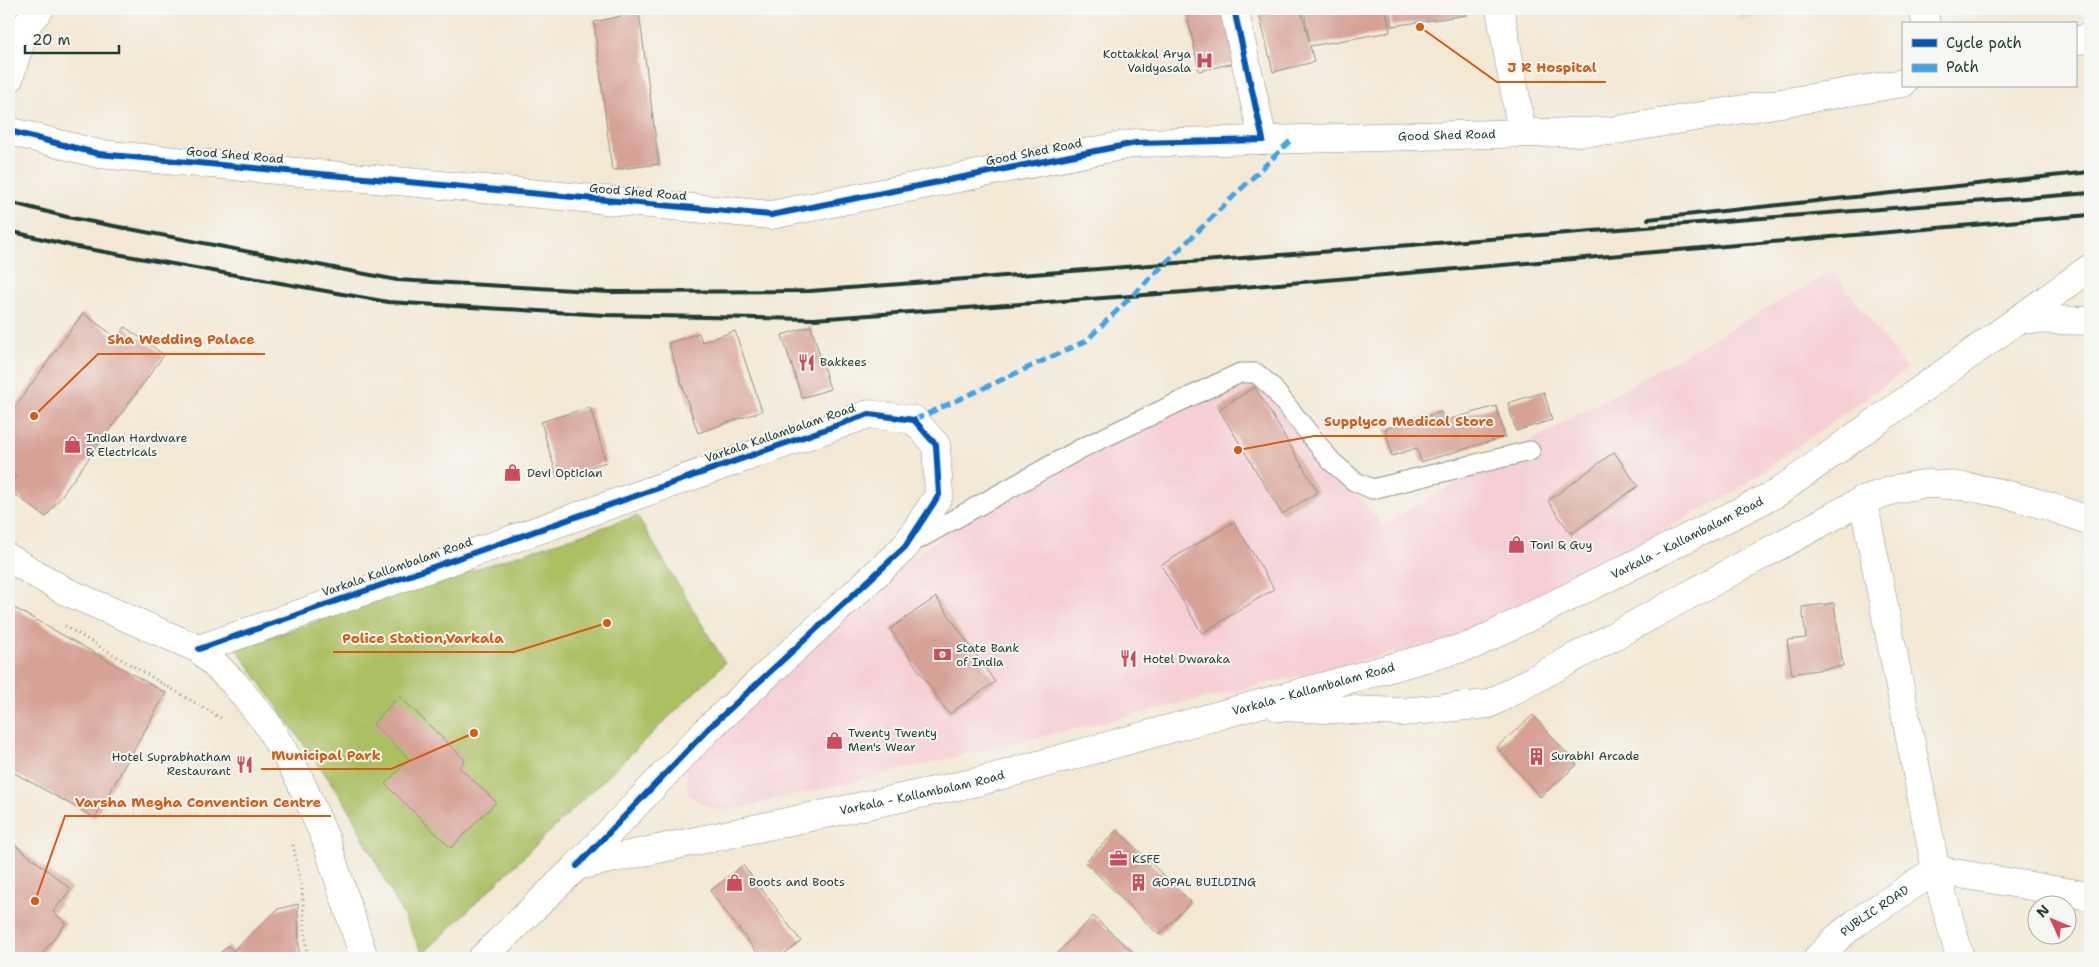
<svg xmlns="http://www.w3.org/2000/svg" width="2099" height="967" viewBox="0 0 2099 967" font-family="'Shantell Sans',sans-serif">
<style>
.built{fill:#f6cfd5}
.green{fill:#abc064;stroke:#657e4c}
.building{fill:#d7a296}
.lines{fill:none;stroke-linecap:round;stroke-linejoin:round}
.service-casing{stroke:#899284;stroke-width:21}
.minor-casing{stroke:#899284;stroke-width:29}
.tertiary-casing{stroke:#899284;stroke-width:29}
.secondary-casing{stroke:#899284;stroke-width:29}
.primary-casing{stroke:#899284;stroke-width:29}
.path{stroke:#899284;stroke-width:3;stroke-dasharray:1 4;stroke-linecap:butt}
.service{stroke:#fff;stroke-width:19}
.minor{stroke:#fff;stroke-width:28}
.tertiary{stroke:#fff;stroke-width:28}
.secondary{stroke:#fff;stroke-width:28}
.primary{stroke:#fff;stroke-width:28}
.rail{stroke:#1f3d34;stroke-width:4}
.quiet{stroke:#3da4eb;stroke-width:5;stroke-dasharray:10 5;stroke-linecap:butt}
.cycleway-casing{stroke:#f6f6f2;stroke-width:9}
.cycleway{stroke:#0057b8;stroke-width:6}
.labels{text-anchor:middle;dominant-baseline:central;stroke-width:4;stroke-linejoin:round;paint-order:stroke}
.poi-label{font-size:12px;fill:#1f3d34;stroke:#f6f6f2;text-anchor:start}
.street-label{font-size:12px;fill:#1f3d34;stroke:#f6f6f2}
.leader{fill:none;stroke:#de580e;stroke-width:2}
.callout-dot{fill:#de580e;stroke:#f6f6f2;stroke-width:2}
.callout-label{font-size:14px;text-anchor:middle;font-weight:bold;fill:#de580e;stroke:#f6f6f2;stroke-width:4;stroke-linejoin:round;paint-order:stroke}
</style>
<rect width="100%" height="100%" fill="#f6f6f2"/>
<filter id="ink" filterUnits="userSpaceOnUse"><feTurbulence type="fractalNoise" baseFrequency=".02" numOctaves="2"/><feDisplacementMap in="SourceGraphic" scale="10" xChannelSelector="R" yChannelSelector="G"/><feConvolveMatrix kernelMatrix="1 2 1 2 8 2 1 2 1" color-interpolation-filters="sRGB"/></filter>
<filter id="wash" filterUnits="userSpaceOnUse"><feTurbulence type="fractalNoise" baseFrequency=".0096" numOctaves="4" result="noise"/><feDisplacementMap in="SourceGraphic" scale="20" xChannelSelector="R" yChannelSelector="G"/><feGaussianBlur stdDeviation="1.12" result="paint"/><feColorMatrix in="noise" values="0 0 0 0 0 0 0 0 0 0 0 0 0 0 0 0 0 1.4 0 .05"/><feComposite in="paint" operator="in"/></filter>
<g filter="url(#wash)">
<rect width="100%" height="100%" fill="#f3e8d4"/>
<g class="built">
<polygon points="1738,9 1805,9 1740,20"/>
<polygon points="1833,271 1907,369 1734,492 1470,634 1328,669 719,813 688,795 686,765 855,601 962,521 1189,407 1253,369 1382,525"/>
</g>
<polygon class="green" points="637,516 725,663 423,954 346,804 236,648"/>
<g id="blocks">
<g class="building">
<polygon points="1186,9 1228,9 1239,62 1199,71"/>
<polygon points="1258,9 1301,9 1309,41 1304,9 1386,9 1390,32 1310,46 1314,62 1273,72"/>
<polygon points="1390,9 1466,9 1467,15 1392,26"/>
<polygon points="639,12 659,164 612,170 594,22"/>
<polygon points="83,313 117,338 125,327 164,355 46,517 9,490 9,486 17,475 9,469 9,415"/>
<polygon points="811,326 830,389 802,398 782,335"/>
<polygon points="735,331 762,411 698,433 668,343 699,333 702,342"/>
<polygon points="1255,387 1318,492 1282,514 1219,409"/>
<polygon points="1544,392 1552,420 1516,431 1508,403"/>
<polygon points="1496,406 1505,437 1421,462 1417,448 1392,456 1385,429 1441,412 1444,421"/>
<polygon points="590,407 606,462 557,477 541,422"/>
<polygon points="1614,452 1638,486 1571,534 1548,501"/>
<polygon points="1234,522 1274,589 1202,633 1161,565"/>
<polygon points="936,597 995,682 949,714 890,629"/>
<polygon points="1834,603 1843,666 1792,674 1787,640 1806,638 1802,607"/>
<polygon points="9,605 166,693 95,818 9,770"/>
<polygon points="399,696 465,760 459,767 496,802 451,848 385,784 409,759 373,724"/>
<polygon points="1533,715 1577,765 1540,797 1497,747"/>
<polygon points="1117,830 1191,902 1159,935 1085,862"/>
<polygon points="9,840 71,889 53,912 66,923 39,958 9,958"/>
<polygon points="743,865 801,941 779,958 761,958 710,891"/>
<polygon points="298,904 299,958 214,958 228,946 233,951 278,909"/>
<polygon points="1093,916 1139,958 1053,958"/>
</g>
</g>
</g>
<g filter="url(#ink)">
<use href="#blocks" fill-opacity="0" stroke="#899284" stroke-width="1"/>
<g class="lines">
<defs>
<polyline id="service" points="908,545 1080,449 1240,373 1256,373 1271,386 1331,461 1354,481 1372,489 1530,451"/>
<g id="minor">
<polyline points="1234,9 1263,140"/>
<polyline points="1500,9 1522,133"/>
<polyline points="9,79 25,26 40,9"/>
<polyline points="2021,319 2090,321"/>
<polyline points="1863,500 1936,870 1960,958"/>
<path id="s1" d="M1818 958 1838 937 1857 922 1936 870 2090 896"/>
</g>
<g id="tertiary">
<polyline points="9,131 99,154 771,215 1136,143 1263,140"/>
<polyline points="199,649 869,414 914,420 936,445 939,495 905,547 708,729 577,866"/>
</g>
<g id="secondary">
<polyline points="1924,9 1926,24"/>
<polyline points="2075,41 2090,37"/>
<path id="s2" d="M1263 140 1610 131 1903 83"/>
<path d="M1278 707 1402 712 1489 704 1863 500C1884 493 1908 484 1930 484 1986 485 2039 502 2090 521"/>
<path id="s3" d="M482 958 577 866 977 782 1473 645 1777 493 2090 268"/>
</g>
<polyline id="primary" points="9,558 65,591 199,649 234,683 266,722 298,776 326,840 364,958"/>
</defs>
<use href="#service" class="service-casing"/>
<use href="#minor" class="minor-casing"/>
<use href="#tertiary" class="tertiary-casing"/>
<use href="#secondary" class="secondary-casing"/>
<use href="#primary" class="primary-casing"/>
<g class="path">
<polyline points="65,626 221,718"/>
<polyline points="293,845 302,889 307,958"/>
</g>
<use href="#service" class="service"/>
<use href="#minor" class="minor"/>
<use href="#tertiary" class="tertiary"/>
<use href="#secondary" class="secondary"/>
<use href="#primary" class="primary"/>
<g class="rail">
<polyline points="9,202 67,217 397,280 609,292 810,291 2090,193"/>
<polyline points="1648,219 2090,172"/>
<polyline points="9,231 77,247 388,302 604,315 814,319 1185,292 2090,215"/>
</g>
<polyline class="quiet" points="914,420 1086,341 1292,139"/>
<defs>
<g id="cycleway">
<polyline points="9,131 99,154 771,215 1136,143 1263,140 1234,9"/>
<polyline points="199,649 869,414 914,420 936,445 939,495 905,547 708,729 577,866"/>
</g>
</defs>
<use href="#cycleway" class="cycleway-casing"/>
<use href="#cycleway" class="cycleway"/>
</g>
</g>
<defs>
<symbol id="hospital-bare" viewBox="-9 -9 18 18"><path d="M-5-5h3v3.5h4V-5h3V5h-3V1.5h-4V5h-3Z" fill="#d1495b" stroke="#f6f6f2" stroke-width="2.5" paint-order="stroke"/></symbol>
<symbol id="restaurant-bare" viewBox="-9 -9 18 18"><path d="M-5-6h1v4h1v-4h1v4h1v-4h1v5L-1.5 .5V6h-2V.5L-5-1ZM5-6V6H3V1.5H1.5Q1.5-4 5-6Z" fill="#d1495b" stroke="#f6f6f2" stroke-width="2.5" paint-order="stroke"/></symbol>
<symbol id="shop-bare" viewBox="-9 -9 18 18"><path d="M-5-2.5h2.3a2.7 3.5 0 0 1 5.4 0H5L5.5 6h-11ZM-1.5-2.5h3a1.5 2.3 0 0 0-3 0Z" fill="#d1495b" stroke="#f6f6f2" stroke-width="2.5" paint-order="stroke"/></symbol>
<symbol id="bank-bare" viewBox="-9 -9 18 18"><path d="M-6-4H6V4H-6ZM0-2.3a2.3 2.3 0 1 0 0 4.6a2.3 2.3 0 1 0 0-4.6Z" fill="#d1495b" stroke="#f6f6f2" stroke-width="2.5" paint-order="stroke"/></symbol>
<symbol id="building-bare" viewBox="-9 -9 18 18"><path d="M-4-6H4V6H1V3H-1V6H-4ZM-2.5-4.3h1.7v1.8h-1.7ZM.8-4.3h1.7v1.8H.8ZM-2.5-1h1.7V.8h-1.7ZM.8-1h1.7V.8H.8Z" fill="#d1495b" stroke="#f6f6f2" stroke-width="2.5" paint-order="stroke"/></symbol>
<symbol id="office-bare" viewBox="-9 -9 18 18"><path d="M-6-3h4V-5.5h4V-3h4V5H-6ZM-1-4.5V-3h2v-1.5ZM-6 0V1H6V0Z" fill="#d1495b" stroke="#f6f6f2" stroke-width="2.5" paint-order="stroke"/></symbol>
</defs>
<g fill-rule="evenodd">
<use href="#hospital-bare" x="1192" y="48" width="25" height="25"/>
<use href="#restaurant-bare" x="794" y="350" width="25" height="25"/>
<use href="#shop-bare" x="60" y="432" width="25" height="25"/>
<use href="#shop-bare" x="500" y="460" width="25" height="25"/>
<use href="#shop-bare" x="1504" y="532" width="25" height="25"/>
<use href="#bank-bare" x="930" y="642" width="25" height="25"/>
<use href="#restaurant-bare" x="1116" y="646" width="25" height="25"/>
<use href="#shop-bare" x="822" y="728" width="25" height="25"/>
<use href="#building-bare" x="1524" y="744" width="25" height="25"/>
<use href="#restaurant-bare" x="232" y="752" width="25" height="25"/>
<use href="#office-bare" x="1106" y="846" width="25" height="25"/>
<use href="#shop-bare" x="722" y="870" width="25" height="25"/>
<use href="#building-bare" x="1126" y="870" width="25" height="25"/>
</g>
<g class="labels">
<g class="poi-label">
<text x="1191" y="54" text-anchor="end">Kottakkal Arya<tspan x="1191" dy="14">Vaidyasala</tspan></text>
<text x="820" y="362">Bakkees</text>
<text x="86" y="438">Indian Hardware<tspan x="86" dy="14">&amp; Electricals</tspan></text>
<text x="527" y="473">Devi Optician</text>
<text x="1530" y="545">Toni &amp; Guy</text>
<text x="956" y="648">State Bank<tspan x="956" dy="14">of India</tspan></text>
<text x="1143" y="659">Hotel Dwaraka</text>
<text x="848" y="733">Twenty Twenty<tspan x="848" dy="14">Men's Wear</tspan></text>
<text x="1551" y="756">Surabhi Arcade</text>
<text x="231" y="757" text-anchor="end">Hotel Suprabhatham<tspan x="231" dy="14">Restaurant</tspan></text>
<text x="1132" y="859">KSFE</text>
<text x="749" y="882">Boots and Boots</text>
<text x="1152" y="882">GOPAL BUILDING</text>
</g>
<g class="street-label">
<text stroke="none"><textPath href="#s2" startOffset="184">Good Shed Road</textPath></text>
<text transform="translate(1034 152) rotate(-11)">Good Shed Road</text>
<text transform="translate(235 155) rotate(5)">Good Shed Road</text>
<text transform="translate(638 192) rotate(5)">Good Shed Road</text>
<text transform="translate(780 433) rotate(-19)">Varkala Kallambalam Road</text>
<text stroke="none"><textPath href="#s3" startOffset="1295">Varkala - Kallambalam Road</textPath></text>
<text transform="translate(397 567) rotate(-19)">Varkala Kallambalam Road</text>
<text stroke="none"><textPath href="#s3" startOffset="890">Varkala - Kallambalam Road</textPath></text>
<text stroke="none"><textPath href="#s3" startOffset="485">Varkala - Kallambalam Road</textPath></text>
<text stroke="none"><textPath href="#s1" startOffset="74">PUBLIC ROAD</textPath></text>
</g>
</g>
<path class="leader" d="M1420 27L1497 82H1606M34 416L98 354H265M1238 450L1314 436H1504M607 623L514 652H333M474 733L391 769H261M35 901L65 816H331"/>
<g class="callout-dot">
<circle cx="1420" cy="27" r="5"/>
<circle cx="34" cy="416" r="5"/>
<circle cx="1238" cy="450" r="5"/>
<circle cx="607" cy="623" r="5"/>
<circle cx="474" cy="733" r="5"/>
<circle cx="35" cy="901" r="5"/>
</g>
<g class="callout-label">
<text x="1552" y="72">J R Hospital</text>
<text x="181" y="344">Sha Wedding Palace</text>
<text x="1409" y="426">Supplyco Medical Store</text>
<text x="423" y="643">Police Station,Varkala</text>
<text x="326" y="760">Municipal Park</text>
<text x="198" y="807">Varsha Megha Convention Centre</text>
</g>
<rect width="2099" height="967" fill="none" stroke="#f6f6f2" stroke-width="30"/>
<rect x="1902" y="22" width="175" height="65" fill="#f6f6f2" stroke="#a0aca6"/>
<rect x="1912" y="39" width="25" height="8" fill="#0057b8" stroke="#a0aca6"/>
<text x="1946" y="48" font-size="15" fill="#1f3d34">Cycle path</text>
<rect x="1912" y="64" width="25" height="8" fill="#3da4eb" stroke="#a0aca6"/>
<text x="1946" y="72" font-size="15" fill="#1f3d34">Path</text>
<g transform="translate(2052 920) rotate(314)"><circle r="24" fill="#f6f6f2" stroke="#a0aca6"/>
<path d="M0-4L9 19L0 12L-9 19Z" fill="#d1495b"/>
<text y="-8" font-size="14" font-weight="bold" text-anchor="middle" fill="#1f3d34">N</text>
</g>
<path d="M25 45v8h94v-8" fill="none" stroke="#1f3d34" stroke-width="2.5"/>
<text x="32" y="45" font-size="15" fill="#1f3d34" stroke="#f6f6f2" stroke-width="4" paint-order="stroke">20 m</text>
</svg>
